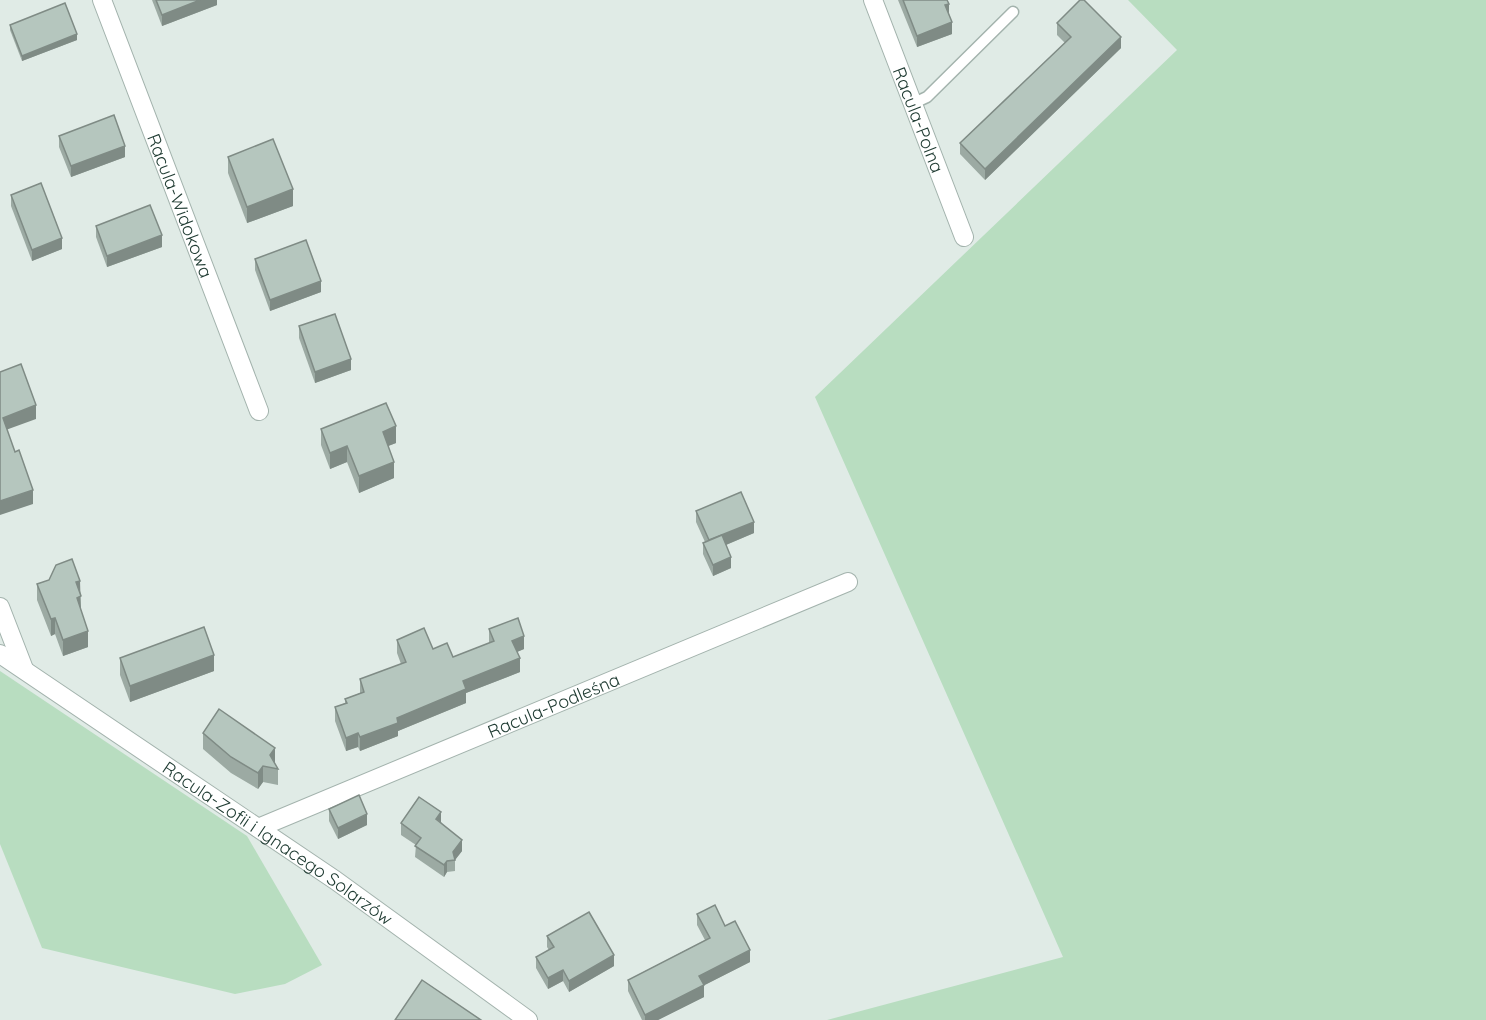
<svg xmlns="http://www.w3.org/2000/svg" width="1486" height="1020" viewBox="0 0 1486 1020" font-family="Quicksand,sans-serif">
<style>
.green{fill:#b8ddc0}
.lines{fill:none;stroke-linecap:round;stroke-linejoin:round}
.lane-casing{stroke:#a3b3ad;stroke-width:13}
.street-casing{stroke:#a3b3ad;stroke-width:20}
.lane{stroke:#fff;stroke-width:10}
.street{stroke:#fff;stroke-width:18}
.wall{fill:#9caaa3}
.shaded-wall{fill:#7f8b85}
.building{fill:#b5c6be;stroke:#7f8b85;stroke-width:1.5}
.labels{text-anchor:middle;dominant-baseline:central;stroke-width:6;stroke-linejoin:round;paint-order:stroke}
.street-label{font-size:18px;fill:#203c33;stroke:#f0f8f4}
</style>
<rect width="100%" height="100%" fill="#e0ebe6"/>
<g class="green">
<polygon points="1128,0 1486,0 1486,1020 827,1020 1063,957 815,397 1177,50"/>
<polygon points="0,671 247,836 322,965 285,984 235,994 42,948 0,844"/>
</g>
<g class="lines">
<defs>
<polyline id="lane" points="912,104 927,97 1013,12"/>
<g id="street">
<path id="s1" d="M102 0 259 411"/>
<path id="s2" d="M873 0 964 237"/>
<polyline points="0,607 24,669"/>
<path id="s3" d="M0 654 335 880 528 1020"/>
<path id="s4" d="M258 828 848 582"/>
</g>
</defs>
<use href="#lane" class="lane-casing"/>
<use href="#street" class="street-casing"/>
<use href="#lane" class="lane"/>
<use href="#street" class="street"/>
</g>
<g class="wall">
<polygon points="152,0 217,0 217,5 162,26"/>
<polygon points="898,0 947,0 952,34 917,47"/>
<polygon points="1057,23 1121,48 985,180 960,154 960,143 1065,43 1057,35"/>
<polygon points="10,25 77,40 22,61 10,30"/>
<polygon points="59,136 125,157 71,177 59,147"/>
<polygon points="228,157 293,206 247,223 228,173"/>
<polygon points="11,195 62,249 32,261 11,206"/>
<polygon points="96,226 162,247 107,267 96,237"/>
<polygon points="255,259 321,292 270,311 255,270"/>
<polygon points="299,326 351,370 315,383 299,338"/>
<polygon points="321,429 396,443 388,446 394,478 359,493 347,462 330,469 321,445"/>
<polygon points="696,511 754,533 726,545 731,568 713,576 703,554 703,543 705,542 696,522"/>
<polygon points="37,584 80,593 81,611 88,647 63,656 55,634 51,636 37,600"/>
<polygon points="489,629 524,649 517,652 520,672 466,693 466,703 398,731 398,736 360,751 358,747 346,751 335,721 335,707 345,703 345,699 360,693 360,679 401,664 397,653 397,640 433,649 453,657 489,643"/>
<polygon points="120,658 214,671 130,702 120,675"/>
<polygon points="203,733 275,764 278,769 278,785 263,782 258,789 231,773 203,749"/>
<polygon points="329,809 367,825 338,839 329,821"/>
<polygon points="441,822 462,851 455,860 455,871 447,872 444,877 415,857 416,845 401,835 401,823"/>
<polygon points="697,914 725,926 750,962 704,985 704,997 658,1020 642,1020 628,991 628,980 705,940 697,925"/>
<polygon points="547,936 614,966 569,992 563,981 548,989 536,968 536,957 549,950 547,947"/>
</g>
<g class="shaded-wall">
<polygon points="200,0 217,0 217,5 162,26 162,15"/>
<polygon points="949,4 949,15 945,5"/>
<polygon points="952,22 952,34 917,47 917,36"/>
<polygon points="77,34 77,40 22,61 22,56"/>
<polygon points="1121,37 1121,48 985,180 985,169"/>
<polygon points="125,146 125,157 71,177 71,166"/>
<polygon points="293,189 293,206 247,223 247,207"/>
<polygon points="162,235 162,247 107,267 107,256"/>
<polygon points="62,238 62,249 32,261 32,250"/>
<polygon points="321,281 321,292 270,311 270,300"/>
<polygon points="351,359 351,370 315,383 315,372"/>
<polygon points="36,405 36,419 3,431 3,418"/>
<polygon points="396,426 396,443 383,448 383,432"/>
<polygon points="347,446 347,462 330,469 330,453"/>
<polygon points="394,462 394,478 359,493 359,476"/>
<polygon points="33,490 33,504 0,515 0,501"/>
<polygon points="754,522 754,533 709,552 709,540"/>
<polygon points="731,557 731,568 713,576 713,565"/>
<polygon points="80,581 81,613 77,615 76,582"/>
<polygon points="55,618 55,634 51,636 51,619"/>
<polygon points="88,631 88,647 63,656 63,640"/>
<polygon points="524,636 524,649 512,654 512,641"/>
<polygon points="214,655 214,671 130,702 130,686"/>
<polygon points="520,658 520,672 466,693 466,703 398,731 398,736 360,751 360,737 397,718 463,681"/>
<polygon points="358,733 358,747 346,751 346,738"/>
<polygon points="275,748 275,764 270,755"/>
<polygon points="263,766 263,782 258,789 258,773"/>
<polygon points="441,812 441,823 436,819"/>
<polygon points="367,814 367,825 338,839 338,828"/>
<polygon points="462,840 462,851 455,860 453,852"/>
<polygon points="447,861 447,872 444,877 444,865"/>
<polygon points="750,950 750,962 699,988 699,976"/>
<polygon points="614,955 614,966 569,992 569,981"/>
<polygon points="563,970 563,981 548,989 548,978"/>
<polygon points="704,985 704,997 658,1020 645,1020 645,1015"/>
</g>
<g class="building">
<polygon points="156,0 200,0 162,15"/>
<polygon points="903,0 947,0 949,4 945,5 952,22 917,36"/>
<polygon points="1080,0 1084,0 1121,37 985,169 960,143 1071,37 1057,23"/>
<polygon points="65,3 77,34 22,56 10,25"/>
<polygon points="114,115 125,146 71,166 59,136"/>
<polygon points="273,139 293,189 247,207 228,157"/>
<polygon points="41,183 62,238 32,250 11,195"/>
<polygon points="150,205 162,235 107,256 96,226"/>
<polygon points="306,240 321,281 270,300 255,259"/>
<polygon points="335,314 351,359 315,372 299,326"/>
<polygon points="21,364 36,405 3,418 15,452 19,450 33,490 0,501 0,372"/>
<polygon points="386,403 396,426 383,432 394,462 359,476 347,446 330,453 321,429"/>
<polygon points="741,492 754,522 709,540 696,511"/>
<polygon points="722,535 731,557 713,565 703,543"/>
<polygon points="72,559 80,581 76,582 81,596 77,598 88,631 63,640 55,618 51,619 37,584 49,580 56,565"/>
<polygon points="518,618 524,636 512,641 520,658 463,681 466,689 397,718 398,723 360,737 358,733 346,738 335,707 347,703 345,699 364,692 360,679 406,662 397,640 424,628 433,649 447,643 453,657 494,641 489,629"/>
<polygon points="204,627 214,655 130,686 120,658"/>
<polygon points="219,709 275,748 270,755 278,769 263,766 258,773 231,757 203,733"/>
<polygon points="359,795 367,814 338,828 329,809"/>
<polygon points="419,797 441,812 436,819 462,840 453,852 455,860 447,861 444,865 415,846 421,838 401,823"/>
<polygon points="715,905 725,926 735,921 750,950 699,976 704,985 645,1015 628,980 710,938 697,914"/>
<polygon points="589,912 614,955 569,981 563,970 548,978 536,957 554,947 547,936"/>
<polygon points="422,980 481,1020 395,1020"/>
</g>
<g class="labels">
<g class="street-label">
<text stroke="none"><textPath href="#s2" startOffset="128">Racula-Polna</textPath></text>
<text stroke="none"><textPath href="#s1" startOffset="220">Racula-Widokowa</textPath></text>
<text stroke="none"><textPath href="#s4" startOffset="320">Racula-Podleśna</textPath></text>
<text stroke="none"><textPath href="#s3" startOffset="336">Racula-Zofii i Ignacego Solarzów</textPath></text>
</g>
</g>
</svg>
